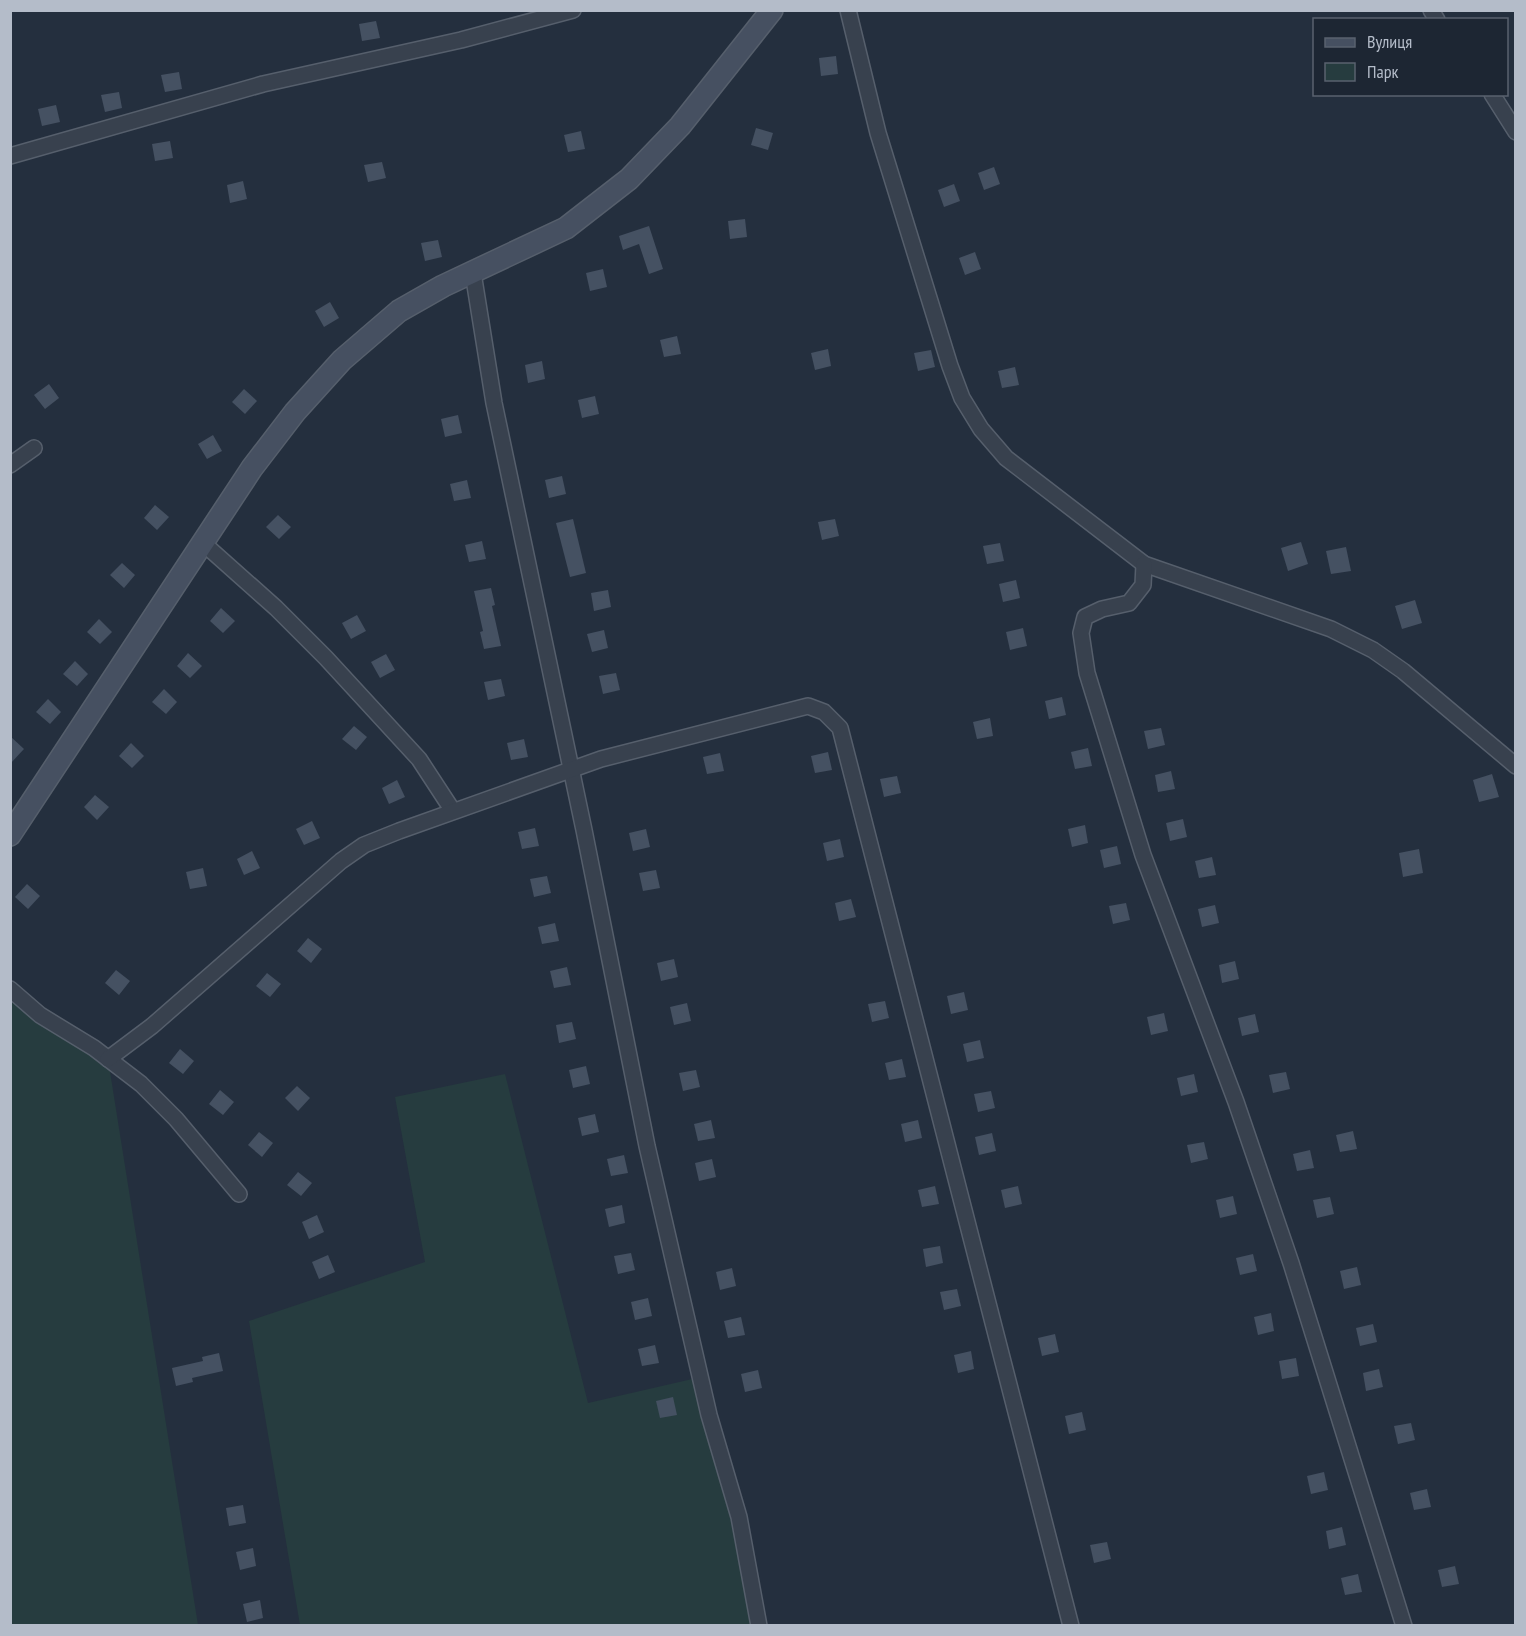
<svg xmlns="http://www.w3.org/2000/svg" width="1526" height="1636" viewBox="0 0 1526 1636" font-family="'PT Sans Narrow',sans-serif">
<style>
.green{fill:#263c3f}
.building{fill:#455162}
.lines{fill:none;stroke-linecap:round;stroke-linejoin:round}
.street-casing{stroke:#565f6c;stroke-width:18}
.secondary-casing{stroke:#565f6c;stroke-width:24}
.street{stroke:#38414e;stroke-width:15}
.secondary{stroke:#465061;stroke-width:21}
</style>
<rect width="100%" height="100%" fill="#242f3e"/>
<g class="green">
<polygon points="10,989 108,1059 198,1625 11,1625"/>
<polygon points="505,1074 588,1403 701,1377 759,1625 300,1625 249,1321 425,1262 395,1097"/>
</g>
<g class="building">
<polygon points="376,21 380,38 362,41 359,24"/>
<polygon points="836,56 838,74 821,76 819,58"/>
<polygon points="179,72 182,89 165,92 161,75"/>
<polygon points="119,92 122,108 105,112 101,95"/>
<polygon points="56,105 60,122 42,126 38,109"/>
<polygon points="756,128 773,133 768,150 751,145"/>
<polygon points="581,131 585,149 568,152 564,135"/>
<polygon points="170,141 173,158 155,161 152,144"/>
<polygon points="382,162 386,178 368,182 364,165"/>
<polygon points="994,167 1000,184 984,190 978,173"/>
<polygon points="243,181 247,199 230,203 227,185"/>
<polygon points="954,184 960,201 944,207 938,190"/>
<polygon points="745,219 747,237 730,239 728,221"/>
<polygon points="649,226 663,269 649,274 639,244 623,250 619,236"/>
<polygon points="438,240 442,257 425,261 421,243"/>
<polygon points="975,252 981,269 965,275 959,258"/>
<polygon points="603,269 607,287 590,291 586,273"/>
<polygon points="330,302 339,318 324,327 315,311"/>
<polygon points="677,336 681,354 664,357 660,340"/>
<polygon points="828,349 831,366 815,370 811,353"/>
<polygon points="931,350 935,367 918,371 914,353"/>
<polygon points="542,361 545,379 528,383 525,365"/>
<polygon points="1015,367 1019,385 1002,388 998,371"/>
<polygon points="49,384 59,398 45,409 34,395"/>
<polygon points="244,389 257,401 245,414 232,402"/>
<polygon points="595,396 599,414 582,418 578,400"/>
<polygon points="458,415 462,433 445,437 441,419"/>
<polygon points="213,435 222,451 207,459 198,444"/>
<polygon points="562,476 566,494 549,498 545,480"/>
<polygon points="467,480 471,498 454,501 450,484"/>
<polygon points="155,505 169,517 157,530 144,518"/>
<polygon points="278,515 291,527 279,539 266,527"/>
<polygon points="573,519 586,573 570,577 556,523"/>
<polygon points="835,519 839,536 822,540 818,522"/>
<polygon points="482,541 486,559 469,562 465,545"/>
<polygon points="1301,542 1308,564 1288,571 1281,548"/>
<polygon points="1000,543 1004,561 987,564 983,546"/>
<polygon points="1346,547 1351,571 1331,574 1326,551"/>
<polygon points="122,563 135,575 124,588 110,575"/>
<polygon points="1016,580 1020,598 1003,602 999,584"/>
<polygon points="491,588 495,605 492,606 501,646 484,649 480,632 483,631 474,591"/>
<polygon points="608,590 611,607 594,611 591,593"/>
<polygon points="1415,600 1422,623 1402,629 1395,606"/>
<polygon points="221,608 235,621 223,633 210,621"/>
<polygon points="357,615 366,631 351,639 342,623"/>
<polygon points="99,619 112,632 100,644 87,632"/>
<polygon points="1023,628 1027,646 1010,650 1006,632"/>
<polygon points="604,630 608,648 592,652 587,634"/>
<polygon points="188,653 202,666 190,678 177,666"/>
<polygon points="386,654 395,670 380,678 371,662"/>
<polygon points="75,661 88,674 77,686 63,674"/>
<polygon points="616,673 620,690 603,694 599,676"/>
<polygon points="501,679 505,696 488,700 484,682"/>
<polygon points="164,689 177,702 166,714 152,702"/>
<polygon points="1062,697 1066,715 1049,719 1045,701"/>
<polygon points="48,699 61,712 50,724 36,712"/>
<polygon points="990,718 993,736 977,739 973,722"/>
<polygon points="354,726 367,737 356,750 342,739"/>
<polygon points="1161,728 1165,745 1148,749 1144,731"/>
<polygon points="10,736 24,749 10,764"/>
<polygon points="524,739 528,757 511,760 507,743"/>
<polygon points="131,743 144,756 132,768 119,756"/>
<polygon points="1088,748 1092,766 1075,769 1071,752"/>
<polygon points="828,752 832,770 815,773 811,756"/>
<polygon points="720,753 724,771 707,774 703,757"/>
<polygon points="1171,771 1175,789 1158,792 1155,775"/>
<polygon points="1492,774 1499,797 1479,802 1473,780"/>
<polygon points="897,776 901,793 884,797 880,779"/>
<polygon points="397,780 405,797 389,804 382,788"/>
<polygon points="95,795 109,807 97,820 84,807"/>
<polygon points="1183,819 1187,837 1170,841 1166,823"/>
<polygon points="312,821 320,838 304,845 296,829"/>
<polygon points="1085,825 1088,843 1072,847 1068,829"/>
<polygon points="535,828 539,846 522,849 518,832"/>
<polygon points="646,829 650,847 633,851 629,833"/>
<polygon points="840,839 844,857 827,861 823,843"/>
<polygon points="1117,846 1121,864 1104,868 1100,850"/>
<polygon points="1419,849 1423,873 1403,877 1399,853"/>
<polygon points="252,851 260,868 244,875 237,859"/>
<polygon points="1212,857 1216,875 1199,878 1195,861"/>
<polygon points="203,868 207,886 190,889 186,872"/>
<polygon points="656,870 660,888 643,891 639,873"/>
<polygon points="547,876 551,893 534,897 530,879"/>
<polygon points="27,884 40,896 28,909 15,897"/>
<polygon points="851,899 856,917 839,921 835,903"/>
<polygon points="1126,903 1130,920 1113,924 1109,906"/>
<polygon points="1215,905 1219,923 1202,927 1198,909"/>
<polygon points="555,923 559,941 542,944 538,927"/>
<polygon points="308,938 322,949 311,963 297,951"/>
<polygon points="674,959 678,977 661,981 657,963"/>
<polygon points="1235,961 1239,979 1222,983 1219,965"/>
<polygon points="567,967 571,985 554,988 550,971"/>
<polygon points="116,970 130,981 119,995 105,983"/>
<polygon points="267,973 281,984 270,997 256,986"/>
<polygon points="964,992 968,1010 951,1014 947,996"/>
<polygon points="885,1001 889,1018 872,1022 868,1004"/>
<polygon points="687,1003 691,1021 674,1025 670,1007"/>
<polygon points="1164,1013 1168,1031 1151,1035 1147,1017"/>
<polygon points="1255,1014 1259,1032 1242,1036 1238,1018"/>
<polygon points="572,1022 576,1039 559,1043 556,1025"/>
<polygon points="980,1040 984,1058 967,1062 963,1044"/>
<polygon points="180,1049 194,1061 183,1074 169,1063"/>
<polygon points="902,1059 906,1077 889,1080 885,1063"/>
<polygon points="586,1066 590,1084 573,1088 569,1070"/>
<polygon points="696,1070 700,1087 683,1091 679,1073"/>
<polygon points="1286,1072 1290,1089 1273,1093 1269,1075"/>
<polygon points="1194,1074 1198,1092 1181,1096 1177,1078"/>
<polygon points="297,1086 310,1098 298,1111 285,1098"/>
<polygon points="220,1090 234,1102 223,1115 209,1104"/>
<polygon points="991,1091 995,1108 978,1112 974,1094"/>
<polygon points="595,1114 599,1132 582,1136 578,1118"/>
<polygon points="711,1120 715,1138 698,1141 694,1124"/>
<polygon points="918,1120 922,1138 905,1142 901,1124"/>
<polygon points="1353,1131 1357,1149 1340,1152 1336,1135"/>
<polygon points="259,1132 273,1143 262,1157 248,1145"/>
<polygon points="992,1133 996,1151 979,1155 975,1137"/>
<polygon points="1204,1142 1208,1159 1191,1163 1187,1145"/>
<polygon points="1310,1150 1314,1168 1297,1171 1293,1154"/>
<polygon points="624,1155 628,1173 611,1176 607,1159"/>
<polygon points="712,1159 716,1177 699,1181 695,1163"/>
<polygon points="298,1172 312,1183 301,1196 287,1185"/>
<polygon points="935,1186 939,1204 922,1207 918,1190"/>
<polygon points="1018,1186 1022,1204 1005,1208 1001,1190"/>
<polygon points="1233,1196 1237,1214 1220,1218 1216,1200"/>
<polygon points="1330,1197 1334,1214 1317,1218 1313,1200"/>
<polygon points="622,1205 625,1223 609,1227 605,1209"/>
<polygon points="317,1215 324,1232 309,1239 302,1222"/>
<polygon points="940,1246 943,1263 926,1267 923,1249"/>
<polygon points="631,1253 635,1270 618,1274 614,1256"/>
<polygon points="1253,1254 1257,1271 1240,1275 1236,1258"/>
<polygon points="328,1255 335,1272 319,1279 312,1262"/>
<polygon points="1357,1267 1361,1285 1344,1289 1340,1271"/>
<polygon points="732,1268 736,1286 720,1290 716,1272"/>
<polygon points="957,1289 961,1306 944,1310 940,1292"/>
<polygon points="648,1298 652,1316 635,1320 631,1302"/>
<polygon points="1271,1313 1274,1331 1258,1335 1254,1317"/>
<polygon points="741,1317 745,1335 728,1338 724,1321"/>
<polygon points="1373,1324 1377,1342 1360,1346 1356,1328"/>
<polygon points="1055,1334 1059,1352 1042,1356 1038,1338"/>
<polygon points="655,1345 659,1363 642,1366 638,1349"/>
<polygon points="971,1351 974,1369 958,1373 954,1355"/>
<polygon points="219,1353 223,1371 192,1378 193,1382 176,1386 172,1368 203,1361 202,1357"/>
<polygon points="1296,1358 1299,1376 1282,1379 1279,1361"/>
<polygon points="1379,1369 1383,1387 1366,1391 1363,1373"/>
<polygon points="758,1370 762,1388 745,1392 741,1374"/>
<polygon points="673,1397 677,1415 660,1418 656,1401"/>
<polygon points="1082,1412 1086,1430 1069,1434 1065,1416"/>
<polygon points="1411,1423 1415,1440 1398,1444 1394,1426"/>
<polygon points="1324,1472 1328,1490 1311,1494 1307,1476"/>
<polygon points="1427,1489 1431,1507 1414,1510 1410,1493"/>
<polygon points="243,1505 246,1523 229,1526 226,1508"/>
<polygon points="1342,1527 1346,1545 1329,1549 1326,1531"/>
<polygon points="1107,1542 1111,1559 1094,1563 1090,1545"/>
<polygon points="253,1548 256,1566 240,1570 236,1552"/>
<polygon points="1455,1566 1459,1584 1442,1587 1438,1570"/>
<polygon points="1358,1574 1362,1592 1345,1595 1341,1578"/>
<polygon points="260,1600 263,1618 247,1622 243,1604"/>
</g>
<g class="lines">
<defs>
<g id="street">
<polyline points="848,10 878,133 950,366 962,398 981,429 1006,458 1144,564 1331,629 1373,650 1403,671 1516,766"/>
<polyline points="1431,10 1437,20"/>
<polyline points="1492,94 1516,132"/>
<polyline points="10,156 263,84 461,40 573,10"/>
<polyline points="473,273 494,403 584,830 647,1146 709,1415 739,1517 759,1626"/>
<polyline points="10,465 34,448"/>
<polyline points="203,543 276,608 326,658 419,759 453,811"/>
<polyline points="1144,564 1143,585 1129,603 1102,609 1085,617 1081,633 1087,673 1143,855 1236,1102 1291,1263 1404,1626"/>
<polyline points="10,989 40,1015 94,1048 141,1084 176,1119 239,1194"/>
<polyline points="108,1059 152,1026 341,861 364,845 399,831 601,759 808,706 824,712 840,728 1071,1626"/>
</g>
<polyline id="secondary" points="10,835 252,468 295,412 342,360 399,311 443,286 566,228 629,179 680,126 772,10"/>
</defs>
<use href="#street" class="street-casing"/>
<use href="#secondary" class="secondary-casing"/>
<use href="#street" class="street"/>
<use href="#secondary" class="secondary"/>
</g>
<rect width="1526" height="1636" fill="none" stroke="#b4bcc9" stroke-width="24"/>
<rect x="1313" y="18" width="195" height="78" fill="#1d2633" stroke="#59626f" stroke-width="1.5"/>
<rect x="1325" y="38" width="30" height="9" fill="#465061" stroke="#59626f" stroke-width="1.5"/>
<text x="1367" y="48" font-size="18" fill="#b4bcc9">Вулиця</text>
<rect x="1325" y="63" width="30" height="18" fill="#263c3f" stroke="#59626f" stroke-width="1.5"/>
<text x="1367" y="78" font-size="18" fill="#b4bcc9">Парк</text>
</svg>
